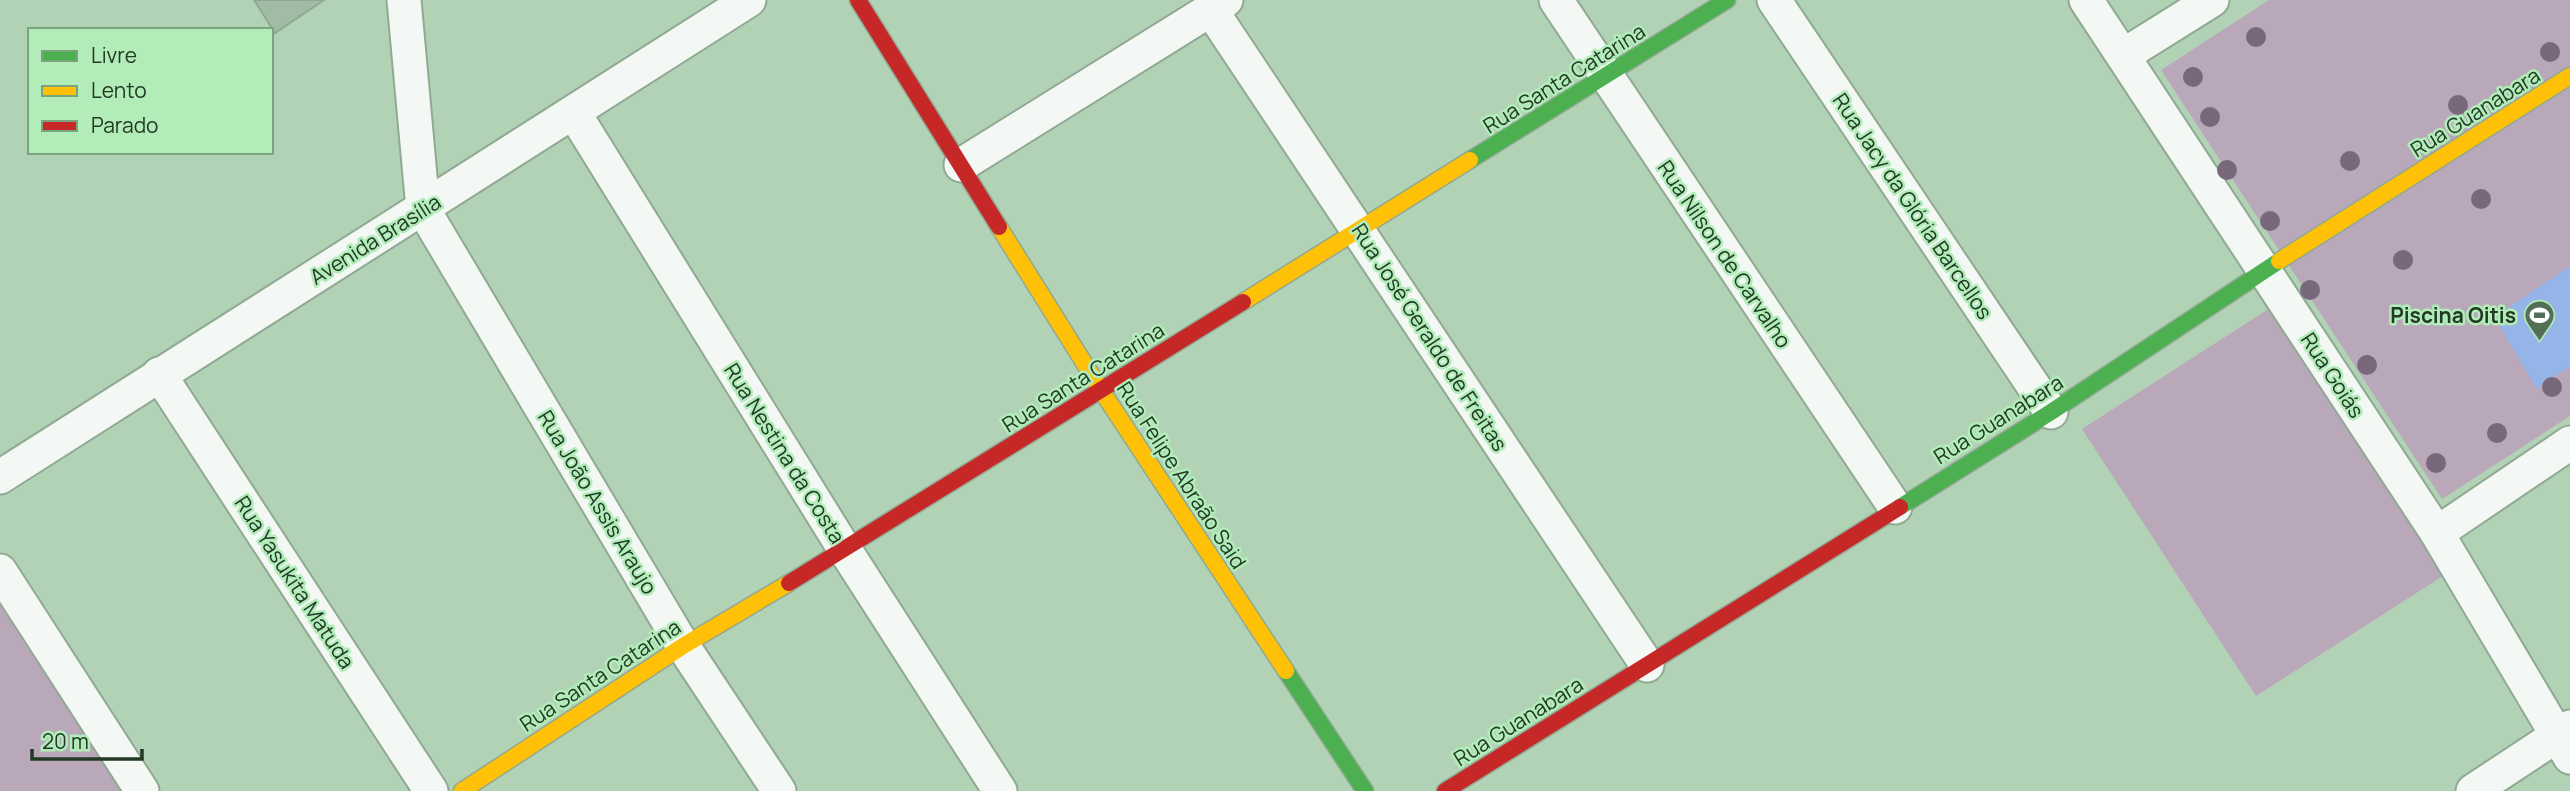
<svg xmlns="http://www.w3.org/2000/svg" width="2570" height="791" viewBox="0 0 2570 791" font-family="Manrope,sans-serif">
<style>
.green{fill:#b9a8b9}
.water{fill:#95b4e7}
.building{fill:#a2bba5;stroke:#8fa892;stroke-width:2}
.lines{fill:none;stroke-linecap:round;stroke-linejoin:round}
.street-casing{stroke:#90a993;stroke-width:37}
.fast-casing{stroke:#90a993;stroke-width:19}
.slow-casing{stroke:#90a993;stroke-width:19}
.jam-casing{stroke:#90a993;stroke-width:19}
.street{stroke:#f3f8f4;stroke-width:33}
.fast{stroke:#4caf50;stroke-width:16}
.slow{stroke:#ffc107;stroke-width:16}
.jam{stroke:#c62828;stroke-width:16}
.tree{fill:#79677b}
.labels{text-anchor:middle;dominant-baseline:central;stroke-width:5;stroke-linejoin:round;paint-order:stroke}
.street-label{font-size:21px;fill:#223925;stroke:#b1ecb9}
.poi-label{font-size:21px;font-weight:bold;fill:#223925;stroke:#b1ecb9;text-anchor:end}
</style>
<rect width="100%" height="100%" fill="#b2d2b6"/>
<g class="green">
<polygon points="2269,0 2570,0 2570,416 2442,499 2161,70"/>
<polygon points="2273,306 2446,574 2256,696 2082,429"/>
<polygon points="0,571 138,791 0,791"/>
</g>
<polygon class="water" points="2570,266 2570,366 2537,389 2494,317"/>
<polygon class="building" points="254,0 324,0 275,33"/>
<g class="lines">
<defs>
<g id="street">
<polyline points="404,0 423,209 683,646 779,791"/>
<polyline points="1556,0 1895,507"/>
<polyline points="1774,0 2051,412"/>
<polyline points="2086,0 2437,533 2570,757"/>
<polyline points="1211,10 1647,665"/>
<polyline points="2124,55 2212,0"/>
<polyline points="574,113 845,550 1000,791"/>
<polyline points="961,165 1226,0"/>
<polyline points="159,374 431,791"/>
<polyline points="0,477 749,0"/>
<polyline points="2437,533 2570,443"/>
<polyline points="0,571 142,791"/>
<polyline points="2473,791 2570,727"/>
</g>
<g id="fast">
<polyline points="1470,160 1727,0"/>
<polyline points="1900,507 2051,412 2279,261"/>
<polyline points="1286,671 1365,791"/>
</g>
<g id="slow">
<polyline points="999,227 1101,390 1286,671"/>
<polyline points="2279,261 2570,76"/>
<polyline points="1243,302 1470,160"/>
<polyline points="462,791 683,646 789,583"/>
</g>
<g id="jam">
<polyline points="858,0 999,227"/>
<polyline points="789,583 1243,302"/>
<polyline points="1445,791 1900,507"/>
</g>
</defs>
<use href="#street" class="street-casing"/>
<use href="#fast" class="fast-casing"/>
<use href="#slow" class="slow-casing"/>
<use href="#jam" class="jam-casing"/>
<use href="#street" class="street"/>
<use href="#fast" class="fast"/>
<use href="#slow" class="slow"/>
<use href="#jam" class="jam"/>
</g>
<g class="tree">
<circle cx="2256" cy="37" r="10"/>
<circle cx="2550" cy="52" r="10"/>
<circle cx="2193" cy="77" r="10"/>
<circle cx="2458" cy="105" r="10"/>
<circle cx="2210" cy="117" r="10"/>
<circle cx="2350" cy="161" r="10"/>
<circle cx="2227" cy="170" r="10"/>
<circle cx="2481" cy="199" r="10"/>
<circle cx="2270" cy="221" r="10"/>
<circle cx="2403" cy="260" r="10"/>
<circle cx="2310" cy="290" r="10"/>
<circle cx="2367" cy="365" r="10"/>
<circle cx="2552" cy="387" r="10"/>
<circle cx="2497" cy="433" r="10"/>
<circle cx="2436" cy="463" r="10"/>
</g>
<defs>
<symbol id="stadium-pin" viewBox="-11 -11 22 30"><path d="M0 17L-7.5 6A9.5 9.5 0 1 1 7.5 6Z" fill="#546f58" stroke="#b1ecb9"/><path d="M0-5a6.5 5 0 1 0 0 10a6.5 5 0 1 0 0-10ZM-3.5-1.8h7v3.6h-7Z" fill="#fff"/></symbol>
</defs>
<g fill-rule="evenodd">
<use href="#stadium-pin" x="2522" y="298" width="35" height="47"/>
</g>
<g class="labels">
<g class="street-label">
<text transform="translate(1564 78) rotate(-32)">Rua Santa Catarina</text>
<text transform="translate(2475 112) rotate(-32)">Rua Guanabara</text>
<text transform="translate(1913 206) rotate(56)">Rua Jacy da Glória Barcellos</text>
<text transform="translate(375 239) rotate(-32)">Avenida Brasília</text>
<text transform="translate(1725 254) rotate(56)">Rua Nilson de Carvalho</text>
<text transform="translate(1430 337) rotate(57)">Rua José Geraldo de Freitas</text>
<text transform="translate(2333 375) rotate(57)">Rua Goiás</text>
<text transform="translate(1083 377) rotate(-32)">Rua Santa Catarina</text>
<text transform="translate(1998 419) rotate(-32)">Rua Guanabara</text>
<text transform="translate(785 453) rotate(58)">Rua Nestina da Costa</text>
<text transform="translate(1182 475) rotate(57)">Rua Felipe Abraão Said</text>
<text transform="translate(598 502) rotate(59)">Rua João Assis Araujo</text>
<text transform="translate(295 582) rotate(57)">Rua Yasukita Matuda</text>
<text transform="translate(600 675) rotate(-33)">Rua Santa Catarina</text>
<text transform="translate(1518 721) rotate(-32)">Rua Guanabara</text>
</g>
<g class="poi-label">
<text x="2516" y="315">Piscina Oitis</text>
</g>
</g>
<rect x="28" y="28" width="245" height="126" fill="#b1ecb9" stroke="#78a47e" stroke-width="2"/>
<rect x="42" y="51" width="35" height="10" fill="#4caf50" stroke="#78a47e" stroke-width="2"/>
<text x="91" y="63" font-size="21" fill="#223925">Livre</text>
<rect x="42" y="86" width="35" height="10" fill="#ffc107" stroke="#78a47e" stroke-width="2"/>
<text x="91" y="98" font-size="21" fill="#223925">Lento</text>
<rect x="42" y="121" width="35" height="10" fill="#c62828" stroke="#78a47e" stroke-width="2"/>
<text x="91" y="133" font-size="21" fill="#223925">Parado</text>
<path d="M32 749v10h110v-10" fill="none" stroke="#223925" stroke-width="3.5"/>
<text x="42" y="749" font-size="21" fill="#223925" stroke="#b1ecb9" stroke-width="5" paint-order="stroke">20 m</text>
</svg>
